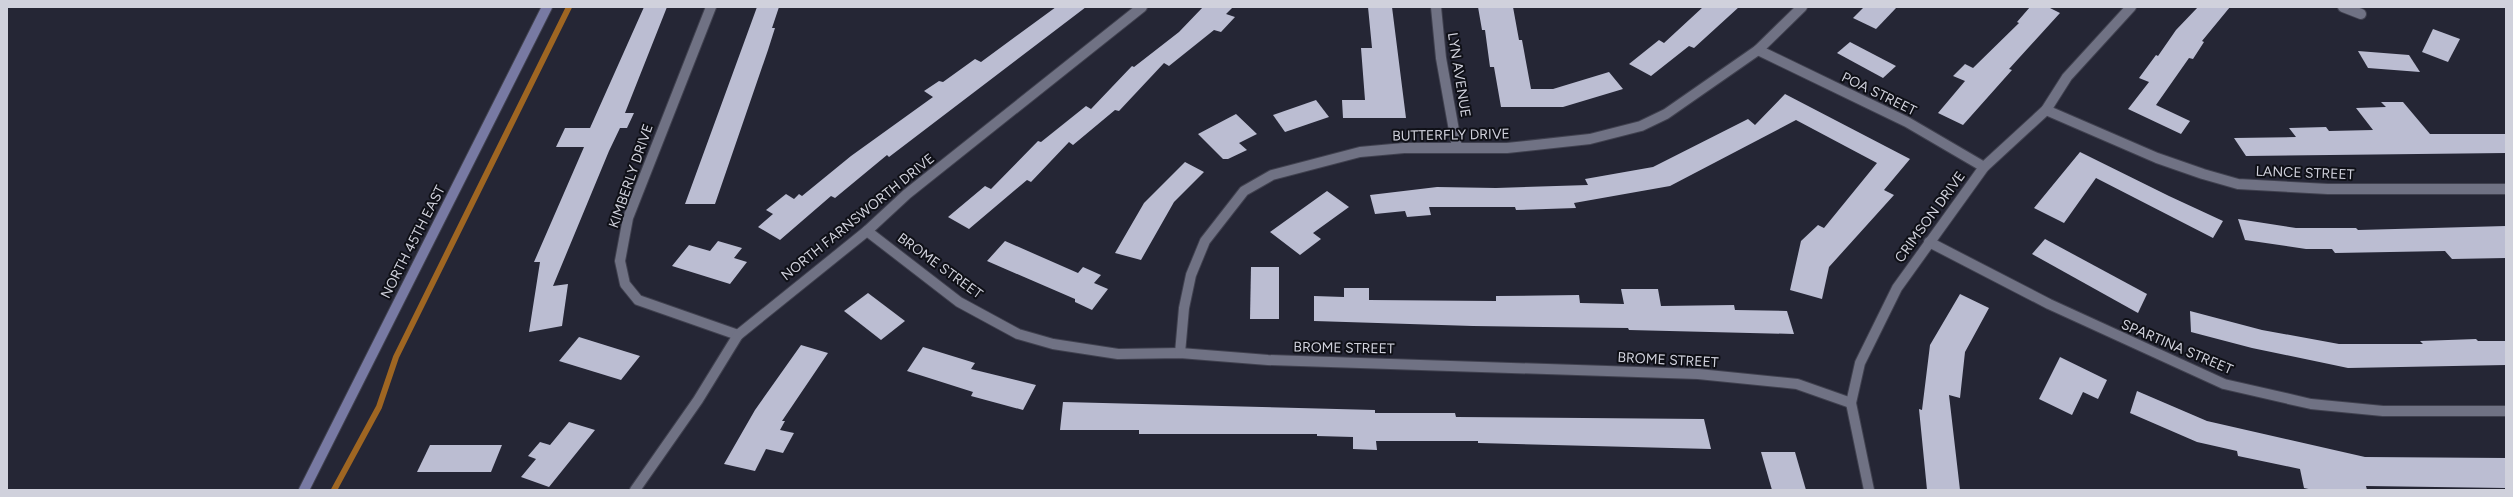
<svg xmlns="http://www.w3.org/2000/svg" width="2513" height="497" viewBox="0 0 2513 497" font-family="Figtree,sans-serif">
<style>
.lines{fill:none;stroke-linecap:round;stroke-linejoin:round}
.stream{stroke:#9f6622;stroke-width:6}
.building{fill:#bbbdd2}
.minor-casing{stroke:#40414f;stroke-width:12}
.secondary-casing{stroke:#40414f;stroke-width:12}
.minor{stroke:#707284;stroke-width:10}
.secondary{stroke:#787aa3;stroke-width:10}
.labels{text-anchor:middle;dominant-baseline:central;stroke-width:4;stroke-linejoin:round;paint-order:stroke}
.street-label{font-size:14px;fill:#d0d1dc;stroke:#0f1017}
</style>
<rect width="100%" height="100%" fill="#252635"/>
<g class="lines">
<polyline class="stream" points="334,490 379,407 396,357 569,7"/>
</g>
<g class="building">
<polygon points="644,7 667,7 625,113 634,113 627,128 620,128 609,151 553,286 568,284 562,326 529,332 540,262 534,262 584,147 556,147 565,128 590,128"/>
<polygon points="757,7 779,7 772,28 775,28 768,50 715,204 685,204"/>
<polygon points="1056,7 1086,7 889,157 887,155 835,198 831,196 780,240 758,227 773,214 766,210 786,194 794,199 799,194 802,196 851,156 933,97 924,91 939,81 943,82 975,59 981,62"/>
<polygon points="1203,7 1233,7 1226,14 1235,17 1221,32 1214,30 1169,66 1164,63 1119,111 1115,110 1073,145 1069,142 1031,182 1027,180 969,229 948,217 985,186 991,189 1038,141 1041,142 1086,106 1091,109 1132,66 1134,67 1179,32"/>
<polygon points="1368,7 1392,7 1406,118 1343,118 1342,100 1365,100 1361,48 1372,48"/>
<polygon points="1478,7 1513,7 1519,40 1522,40 1531,89 1553,89 1609,72 1623,89 1563,107 1501,107 1494,67 1490,67 1485,30 1482,30"/>
<polygon points="1703,7 1739,7 1694,48 1689,46 1651,76 1629,64 1659,40 1664,43"/>
<polygon points="1864,7 1897,7 1876,29 1853,18"/>
<polygon points="2030,7 2048,7 2060,13 2009,69 2012,70 1963,125 1938,113 1965,81 1953,76 1965,64 1973,68 2019,23 2017,22"/>
<polygon points="2198,7 2230,7 2202,41 2204,42 2193,59 2189,58 2156,105 2190,121 2181,134 2128,109 2149,82 2139,78 2156,55 2158,56 2176,30"/>
<polygon points="2433,29 2460,39 2448,62 2422,52"/>
<polygon points="1850,42 1896,66 1883,78 1837,53"/>
<polygon points="2358,51 2409,55 2420,72 2368,68"/>
<polygon points="1785,94 1910,159 1884,190 1894,195 1829,267 1822,299 1790,290 1801,241 1818,225 1824,228 1877,163 1796,120 1670,186 1574,203 1576,208 1516,210 1515,207 1429,207 1431,215 1407,217 1405,211 1375,214 1370,195 1437,187 1496,188 1588,185 1585,179 1653,167 1748,119 1755,125"/>
<polygon points="1316,100 1329,117 1285,132 1273,115"/>
<polygon points="2381,102 2403,102 2430,134 2506,134 2506,153 2246,156 2234,138 2296,137 2289,128 2326,127 2329,131 2373,130 2356,108 2386,107"/>
<polygon points="1236,114 1257,134 1239,143 1247,150 1228,159 1223,159 1198,134"/>
<polygon points="2080,152 2169,196 2223,221 2213,238 2096,178 2064,223 2034,208"/>
<polygon points="1185,162 1204,172 1174,202 1141,260 1115,253 1144,203"/>
<polygon points="1327,191 1349,207 1313,233 1321,239 1300,255 1270,232"/>
<polygon points="2238,219 2296,228 2356,228 2358,230 2506,226 2506,258 2452,259 2445,251 2335,253 2332,249 2306,249 2245,240"/>
<polygon points="2045,239 2147,294 2138,313 2032,254"/>
<polygon points="718,241 742,248 734,258 747,262 730,284 672,266 689,245 710,251"/>
<polygon points="1005,241 1078,273 1083,267 1101,275 1094,283 1108,289 1092,310 1075,302 1075,299 987,261"/>
<polygon points="1251,267 1279,267 1279,319 1250,319"/>
<polygon points="1344,288 1369,288 1369,300 1496,301 1496,296 1579,295 1580,303 1624,304 1621,289 1658,289 1661,306 1734,305 1735,310 1787,311 1794,334 1629,330 1628,328 1473,326 1314,321 1314,296 1344,297"/>
<polygon points="868,293 905,321 881,340 844,311"/>
<polygon points="1960,294 1989,308 1965,352 1960,398 1949,395 1960,490 1927,490 1919,409 1922,410 1930,345"/>
<polygon points="2190,311 2262,330 2339,344 2423,344 2420,341 2476,339 2478,341 2506,341 2506,365 2348,368 2252,348 2191,332"/>
<polygon points="579,337 640,356 621,380 559,361"/>
<polygon points="801,345 828,353 782,421 785,421 780,430 794,433 783,453 766,449 755,471 724,464 755,410"/>
<polygon points="923,347 975,363 971,369 1036,385 1023,410 971,396 973,392 907,371"/>
<polygon points="2060,357 2107,380 2098,399 2083,392 2072,415 2039,399"/>
<polygon points="2137,391 2207,421 2365,457 2506,458 2506,488 2366,486 2367,490 2313,490 2304,488 2300,469 2238,456 2237,451 2197,442 2130,413"/>
<polygon points="1063,402 1375,410 1375,413 1455,413 1456,417 1704,419 1711,449 1478,443 1478,441 1376,441 1377,450 1353,449 1353,437 1317,436 1317,434 1139,434 1139,430 1060,430"/>
<polygon points="569,422 595,430 549,487 521,477 536,459 528,456 540,442 550,445"/>
<polygon points="430,445 502,445 491,472 417,472"/>
<polygon points="1761,452 1795,452 1806,490 1772,490"/>
</g>
<g class="lines">
<defs>
<g id="minor">
<polyline points="711,7 628,218 620,261 625,284 638,300 738,335"/>
<polyline points="1436,7 1441,58 1457,147"/>
<polyline points="2343,7 2361,14"/>
<polyline points="1758,50 1907,122 1984,167"/>
<polyline points="2046,110 2157,158 2203,174 2238,184 2328,189 2506,189"/>
<polyline points="867,231 959,302 1018,334 1053,344 1118,354 1180,353 1268,360 1698,374 1797,384 1851,403"/>
<polyline points="1929,242 2049,304 2224,384 2311,404 2383,411 2506,411"/>
<polyline points="1180,353 1184,308 1191,275 1205,241 1244,191 1272,175 1360,152 1404,148 1507,148 1590,139 1641,126 1666,114 1758,50 1802,7"/>
<polyline points="635,490 698,400 738,335 867,231 907,194 1142,7"/>
<polyline points="1869,490 1851,403 1860,363 1897,288 1984,167 2046,110 2067,77 2131,7"/>
</g>
<polyline id="secondary" points="304,490 547,7"/>
</defs>
<use href="#minor" class="minor-casing"/>
<use href="#secondary" class="secondary-casing"/>
<use href="#minor" class="minor"/>
<use href="#secondary" class="secondary"/>
</g>
<g class="labels">
<g class="street-label">
<text transform="translate(1459 75) rotate(81)">LYN AVENUE</text>
<text transform="translate(1879 94) rotate(26)">POA STREET</text>
<text transform="translate(1451 135) rotate(-1)">BUTTERFLY DRIVE</text>
<text transform="translate(2305 173) rotate(2)">LANCE STREET</text>
<text transform="translate(631 176) rotate(-71)">KIMBERLY DRIVE</text>
<text transform="translate(858 217) rotate(-39)">NORTH FARNSWORTH DRIVE</text>
<text transform="translate(1930 217) rotate(-54)">CRIMSON DRIVE</text>
<text transform="translate(413 242) rotate(-63)">NORTH 45TH EAST</text>
<text transform="translate(940 266) rotate(36)">BROME STREET</text>
<text transform="translate(2177 347) rotate(23)">SPARTINA STREET</text>
<text transform="translate(1344 348) rotate(1)">BROME STREET</text>
<text transform="translate(1668 360) rotate(3)">BROME STREET</text>
</g>
</g>
<rect width="2513" height="497" fill="none" stroke="#d0d1dc" stroke-width="16"/>
</svg>
